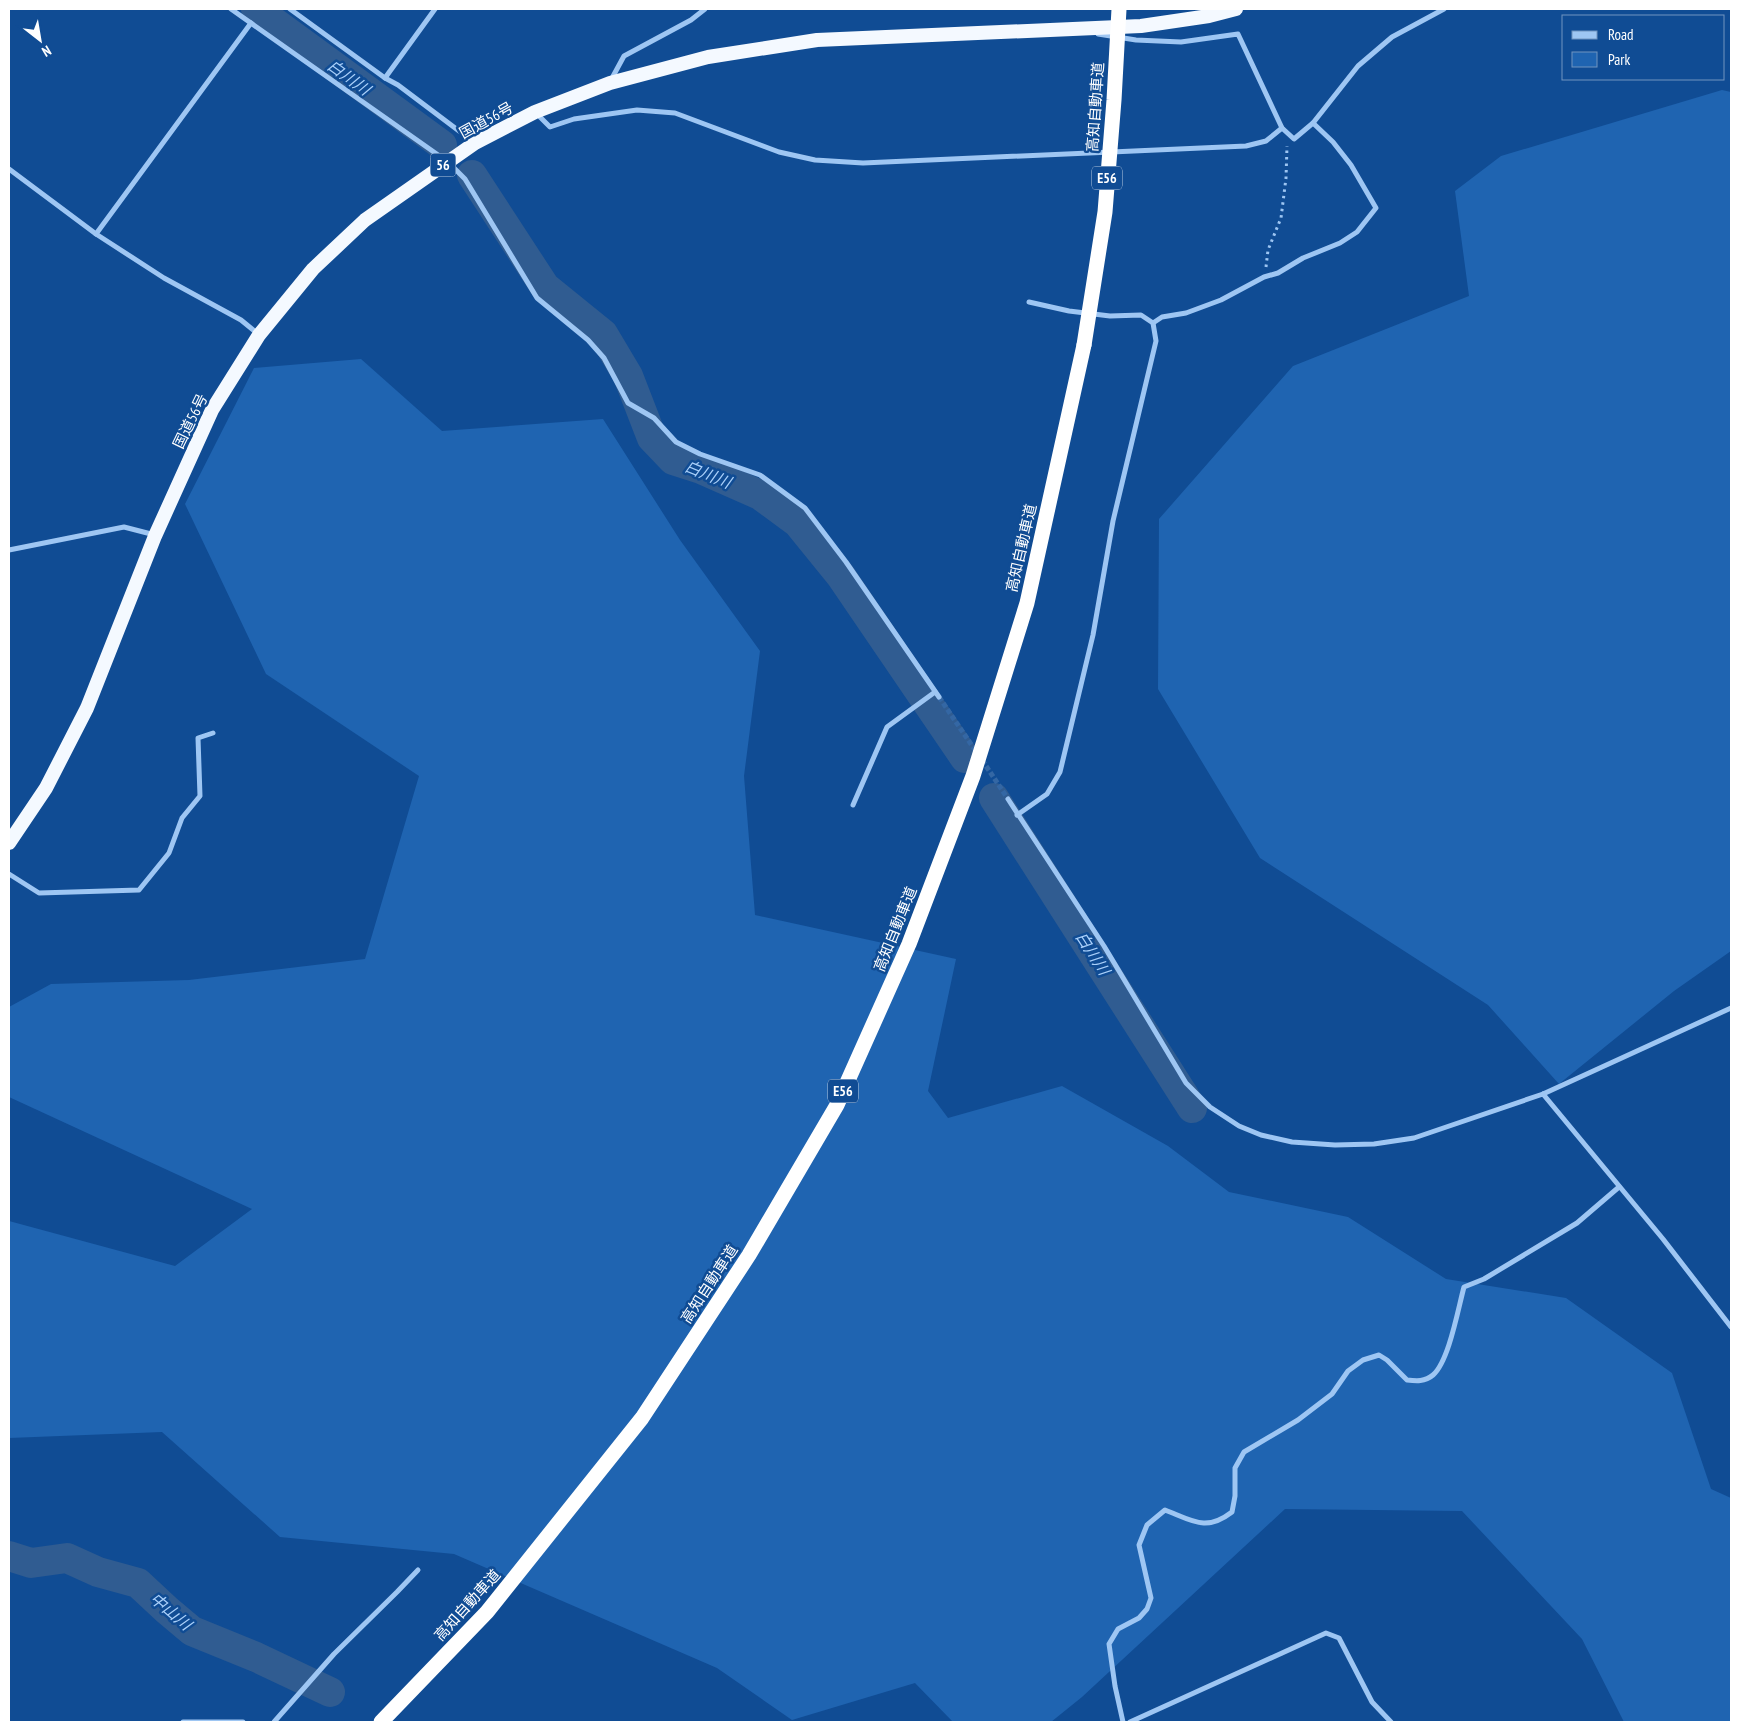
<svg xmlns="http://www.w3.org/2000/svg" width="1740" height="1731" viewBox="0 0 1740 1731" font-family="'PT Sans Narrow','Noto Sans JP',sans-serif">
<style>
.green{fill:#1f64b1}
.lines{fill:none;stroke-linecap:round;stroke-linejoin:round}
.river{stroke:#305c91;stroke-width:30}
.minor-tunnel{stroke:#3467a4;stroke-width:5;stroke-dasharray:5 2.5;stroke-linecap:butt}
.path{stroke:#9ec6f3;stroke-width:3;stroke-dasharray:2.5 4;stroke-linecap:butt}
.minor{stroke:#9ec6f3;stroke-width:5}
.trunk{stroke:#f4f9ff;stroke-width:14}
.motorway{stroke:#fff;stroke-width:15}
.motorway-bridge{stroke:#fff;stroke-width:15}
.labels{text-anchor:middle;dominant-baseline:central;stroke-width:5;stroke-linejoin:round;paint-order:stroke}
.shield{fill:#104c94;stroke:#b7c9df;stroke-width:1}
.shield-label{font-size:14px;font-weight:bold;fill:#fff}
.street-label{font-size:15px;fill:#fff;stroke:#104c94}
.water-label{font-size:16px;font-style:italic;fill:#aad0fa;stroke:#104c94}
</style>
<rect width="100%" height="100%" fill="#104c94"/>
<g class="green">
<polygon points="1722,90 1731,92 1731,951 1674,991 1559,1084 1488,1005 1260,858 1158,689 1159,519 1293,366 1469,296 1455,191 1501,156"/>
<polygon points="361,359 442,431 603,419 680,540 760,651 744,776 755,915 956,959 928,1091 948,1118 1062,1086 1168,1146 1229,1192 1348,1217 1446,1279 1566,1298 1672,1373 1711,1489 1731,1498 1731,1722 1624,1722 1582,1639 1462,1511 1285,1509 1082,1697 1051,1722 953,1722 915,1683 792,1720 717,1668 454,1554 280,1537 162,1432 9,1438 9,1221 175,1266 252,1209 9,1097 9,1007 51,984 189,980 365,959 419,776 266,674 185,504 254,368"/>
</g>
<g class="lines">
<g class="river">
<polyline points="256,9 442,145"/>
<polyline points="472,175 545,287 603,334 628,376 652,438 673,460 701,469 760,495 798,523 841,576 965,758"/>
<polyline points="994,798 1192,1108"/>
<polyline points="9,1556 31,1563 67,1558 98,1572 138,1583 167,1610 192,1631 256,1657 330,1692"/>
</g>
<g class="minor-tunnel">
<polyline points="939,697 977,753"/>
<polyline points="982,760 1008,799"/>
</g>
<polyline class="path" points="1266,267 1268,250 1281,218 1286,178 1287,146"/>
<g class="minor">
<polyline points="231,9 448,162 465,179 537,298 588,340 604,358 628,403 654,418 676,442 700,454 760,475 805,508 846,562 939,697"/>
<polyline points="290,9 385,78 398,85 475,143"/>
<polyline points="1098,34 1136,40 1181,42 1238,34 1282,128 1294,139 1313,123 1358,66 1392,37 1444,9"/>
<polyline points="385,78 435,9"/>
<polyline points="611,80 624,56 691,20 705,9"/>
<polyline points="537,114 550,127 574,119 637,110 675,113 779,152 815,160 863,163 1246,146 1266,141 1282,128"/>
<polyline points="9,169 96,234 164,278 241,320 258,334"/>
<polyline points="96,234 251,23"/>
<polyline points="1153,323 1162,317 1186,313 1221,300 1264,277 1278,273 1303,258 1340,243 1357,232 1376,208 1351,165 1333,142 1313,123"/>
<polyline points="9,550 124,527 155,535"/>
<polyline points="1008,799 1104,946 1186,1083 1210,1107 1239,1126 1261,1135 1292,1142 1335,1145 1374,1144 1414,1138 1543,1094 1731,1008"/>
<polyline points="853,805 887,727 935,692"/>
<polyline points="1017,815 1047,794 1060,772 1093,635 1113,521 1156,341 1153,323 1141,315 1110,316 1069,311 1029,302"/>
<polyline points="9,874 39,893 139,890 169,853 182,818 200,796 198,738 213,733"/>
<polyline points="1543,1094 1663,1239 1731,1327"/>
<polyline points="183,1722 243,1722"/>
<polyline points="274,1722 334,1654 397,1592 418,1570"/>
<path d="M1123 1722 1115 1686 1109 1644 1118 1629 1139 1618 1147 1609 1151 1598 1139 1545 1147 1525 1165 1510C1193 1521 1206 1532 1232 1512L1235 1496V1468L1244 1452 1298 1420 1332 1394 1348 1371 1363 1360 1379 1355 1387 1360 1407 1380C1416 1381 1425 1382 1433 1375 1449 1361 1458 1309 1464 1287L1484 1279 1577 1223 1619 1187"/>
<polyline points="1130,1722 1326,1633 1339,1638 1372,1702 1391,1722"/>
</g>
<polyline class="trunk" points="9,843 46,788 87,708 155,536 212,410 259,335 313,269 365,220 475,143 535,112 610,83 708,57 817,40 1141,26 1209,16 1236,9"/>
<polyline class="motorway" points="381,1722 487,1612 642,1418 749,1255 837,1105 909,944 973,776 1027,603 1084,345"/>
<polyline class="motorway-bridge" points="1084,345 1105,212 1114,100 1119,9"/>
</g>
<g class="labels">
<g class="shield">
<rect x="430.5" y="153.5" width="25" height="23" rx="4"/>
<rect x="1092" y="166.5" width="30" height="23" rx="4"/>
<rect x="828" y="1079.5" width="30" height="23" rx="4"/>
</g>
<g class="shield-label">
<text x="443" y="165">56</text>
<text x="1107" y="178">E56</text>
<text x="843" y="1091">E56</text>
</g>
<g class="street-label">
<text transform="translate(1095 107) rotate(-86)">高知自動車道</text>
<text transform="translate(486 120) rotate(-29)">国道56号</text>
<text transform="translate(190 421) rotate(-64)">国道56号</text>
<text transform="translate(1021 548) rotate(-77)">高知自動車道</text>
<text transform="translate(895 929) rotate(-68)">高知自動車道</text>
<text transform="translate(709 1284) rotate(-57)">高知自動車道</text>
<text transform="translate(467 1605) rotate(-48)">高知自動車道</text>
</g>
<g class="water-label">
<text transform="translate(349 77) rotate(36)">白川川</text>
<text transform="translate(708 474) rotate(22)">白川川</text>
<text transform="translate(1093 953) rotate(57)">白川川</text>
<text transform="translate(171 1611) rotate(40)">中山川</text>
</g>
</g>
<rect width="1740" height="1731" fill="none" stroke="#ffffff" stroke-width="20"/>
<rect x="1562" y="15" width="162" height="65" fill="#104c94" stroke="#7094bf"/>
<rect x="1572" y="31" width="25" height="8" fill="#9ec6f3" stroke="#7094bf"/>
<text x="1608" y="40" font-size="15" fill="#ffffff">Road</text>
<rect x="1572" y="52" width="25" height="15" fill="#1f64b1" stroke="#7094bf"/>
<text x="1608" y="65" font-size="15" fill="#ffffff">Park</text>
<g transform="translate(40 40) rotate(149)" stroke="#104c94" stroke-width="4" paint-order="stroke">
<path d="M0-4L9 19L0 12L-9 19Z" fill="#ffffff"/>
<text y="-8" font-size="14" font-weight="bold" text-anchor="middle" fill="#ffffff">N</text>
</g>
</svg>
